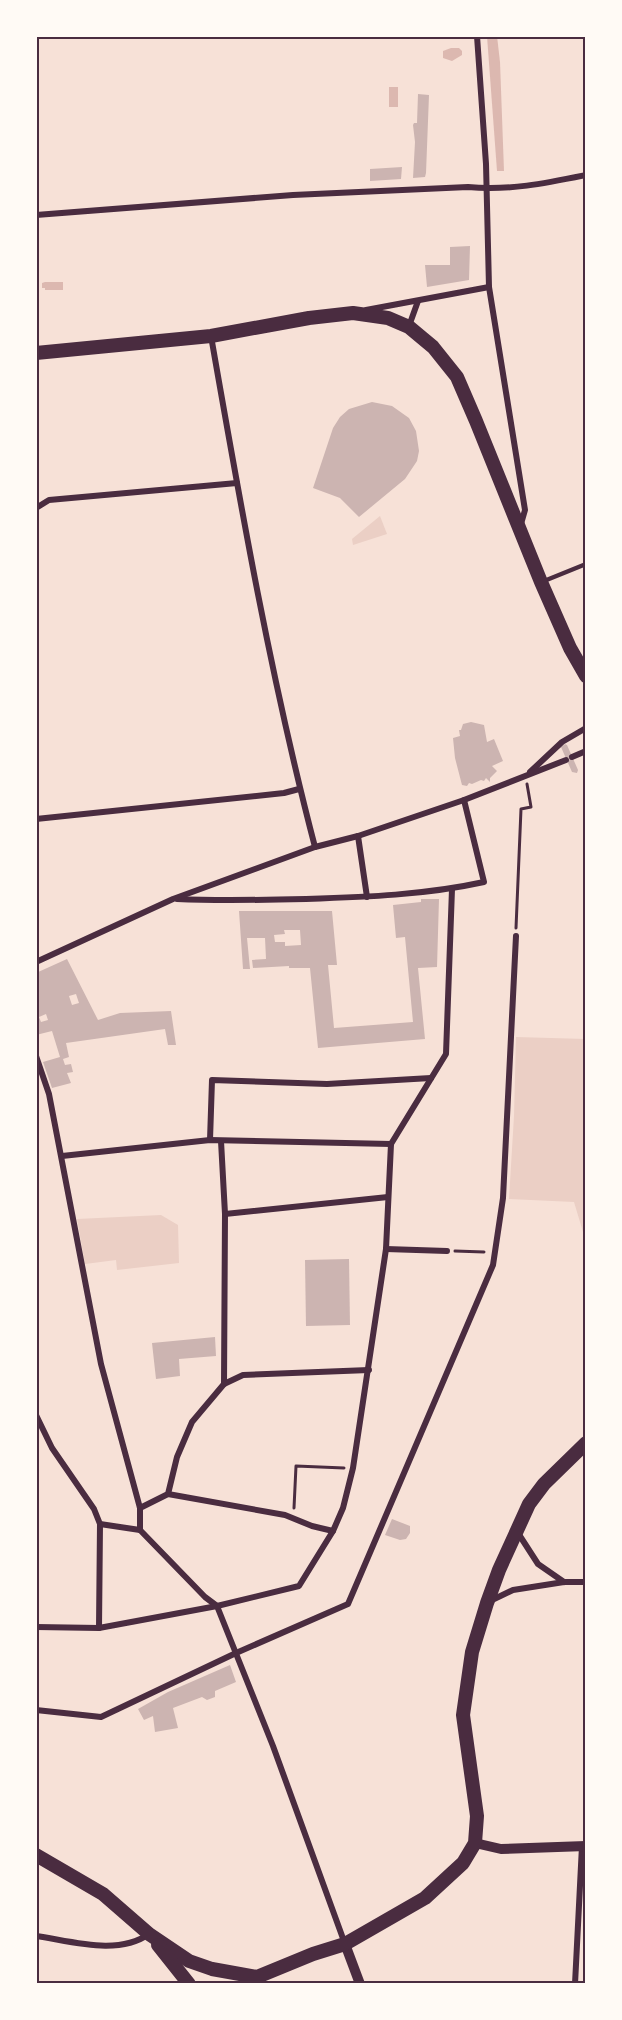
<svg xmlns="http://www.w3.org/2000/svg" width="622" height="2020" viewBox="0 0 622 2020" font-family="'Noto Sans',sans-serif">
<style>
.green{fill:#ebcfc5}
.water{fill:#dcb8b0}
.building{fill:#ccb4b1;fill-rule:evenodd}
.lines{fill:none;stroke-linecap:round;stroke-linejoin:round}
.path{stroke:#4a2c40;stroke-width:3}
.service{stroke:#4a2c40;stroke-width:4.5}
.minor{stroke:#4a2c40;stroke-width:6}
.tertiary{stroke:#4a2c40;stroke-width:10}
.primary{stroke:#4a2c40;stroke-width:14}
.neatline{fill:none;stroke:#4a2c40;stroke-width:2}
</style>
<rect width="100%" height="100%" fill="#f7e1d7"/>
<g class="green">
<polygon points="380,516 387,534 353,545 352,539"/>
<polygon points="516,1037 586,1039 586,1242 574,1202 509,1199 514,1116"/>
<polygon points="161,1215 178,1225 179,1263 117,1270 116,1260 85,1264 77,1219"/>
</g>
<g class="water">
<polygon points="487,36 497,36 500,62 504,171 497,171"/>
<polygon points="451,48 459,48 462,51 462,55 452,61 443,58 443,51"/>
<rect x="389" y="87" width="9" height="20"/>
<polygon points="45,282 63,282 63,290 45,290 45,288 42,288 42,283"/>
</g>
<g class="building">
<polygon points="418,94 429,95 426,173 425,177 413,178 415,142 413,125 414,123 417,123"/>
<polygon points="402,167 401,179 370,181 370,169"/>
<polygon points="470,246 469,280 427,287 425,265 450,265 450,247"/>
<polygon points="372,402 392,406 409,418 416,431 419,451 417,461 405,479 359,517 340,498 313,488 333,428 340,417 349,409"/>
<polygon points="471,722 484,725 487,742 494,739 503,761 492,766 497,771 490,778 490,782 486,778 484,781 481,780 472,784 469,783 467,786 462,785 455,758 453,738 460,736 459,730 461,730 463,724"/>
<polygon points="565,744 567,745 578,770 577,773 572,772 561,747"/>
<path d="M421 899H439L437 967 418 968 425 1039 318 1048 310 968H289V966L253 968 252 960 266 959 265 938H247L250 969H243L239 911H332L337 965H328L334 1028 413 1022 405 937 396 938 393 905 421 902ZM284 930H300L301 945 285 946V942H275L274 935 285 934Z"/>
<path d="M67 959 98 1020 120 1013 171 1011 176 1045H168L165 1029 66 1043 69 1057 63 1059 65 1065 71 1064 73 1072 67 1073 71 1083 52 1088 43 1062 60 1057 52 1031 36 1035V1016L38 1015 36 1008V973ZM76 994 79 1003 72 1005 69 996ZM46 1014 48 1020 41 1022 39 1017Z"/>
<polygon points="349,1259 350,1325 306,1326 305,1260"/>
<polygon points="215,1337 216,1356 179,1359 180,1376 156,1379 152,1343"/>
<polygon points="392,1519 410,1526 410,1533 406,1539 400,1540 385,1535"/>
<polygon points="230,1665 236,1682 215,1691 215,1697 207,1700 202,1697 173,1708 178,1728 155,1732 153,1716 144,1720 138,1709 168,1692"/>
</g>
<g class="lines">
<g class="path">
<polyline points="516,928 521,809 531,807 527,784"/>
<polyline points="455,1251 484,1252"/>
<polyline points="294,1508 296,1466 344,1468"/>
</g>
<polyline class="service" points="544,581 586,564"/>
<g class="minor">
<polyline points="477,36 486,164 489,287 525,510 521,524"/>
<path d="M36 215 293 195 468 187C509 191 547 183 586 175"/>
<polyline points="366,310 489,287"/>
<polyline points="409,326 418,301"/>
<path d="M211 336C241 508 271 679 315 847"/>
<polyline points="36,508 49,500 237,483"/>
<polyline points="572,757 586,751"/>
<polyline points="530,772 562,742 586,728"/>
<polyline points="36,819 284,793 299,789"/>
<polyline points="358,836 367,897"/>
<path d="M177 899C220 901 263 900 306 899 366 897 425 895 484 882L464 800"/>
<polyline points="36,962 173,899 315,847 358,836 464,800 566,760"/>
<polyline points="36,1056 49,1094 101,1364 140,1508 140,1530 100,1524"/>
<polyline points="210,1140 212,1080 327,1084 431,1078"/>
<polyline points="221,1141 225,1214 224,1384"/>
<polyline points="62,1156 210,1140 391,1144"/>
<polyline points="225,1214 388,1197"/>
<polyline points="386,1249 447,1251"/>
<polyline points="36,1415 52,1448 94,1509 100,1524 99,1628"/>
<polyline points="168,1494 285,1515 312,1526 333,1531"/>
<polyline points="140,1508 168,1494 177,1457 192,1422 224,1384 243,1375 369,1370"/>
<polyline points="140,1530 205,1597 217,1606 273,1746 345,1944"/>
<polyline points="518,1533 538,1564 564,1582"/>
<polyline points="490,1601 513,1590 564,1582 586,1582"/>
<polyline points="36,1627 99,1628 217,1606 299,1586 333,1531 343,1508 353,1468 386,1249 391,1144 446,1054 452,889"/>
<polyline points="36,1710 101,1717 236,1653 348,1604 493,1265 503,1198 516,936"/>
<path d="M36 1936C71 1941 118 1956 149 1934"/>
<polyline points="575,1984 582,1846"/>
</g>
<g class="tertiary">
<polyline points="475,1843 501,1849 586,1846"/>
<polyline points="345,1944 360,1984"/>
</g>
<g class="primary">
<polyline points="36,353 211,336 309,318 353,313 388,318 409,327 433,347 457,377 476,421 541,582 570,648 586,676"/>
<polyline points="36,1855 103,1894 149,1934 189,1961 212,1969 257,1977 313,1954 345,1944 425,1898 463,1863 475,1843 477,1816 463,1715 472,1652 487,1603 499,1570 529,1504 544,1484 586,1443"/>
<polyline points="158,1945 189,1984"/>
</g>
</g>
<rect width="622" height="2020" fill="none" stroke="#fffaf5" stroke-width="75"/>
<rect x="38" y="38" width="546" height="1944" class="neatline"/>
</svg>
